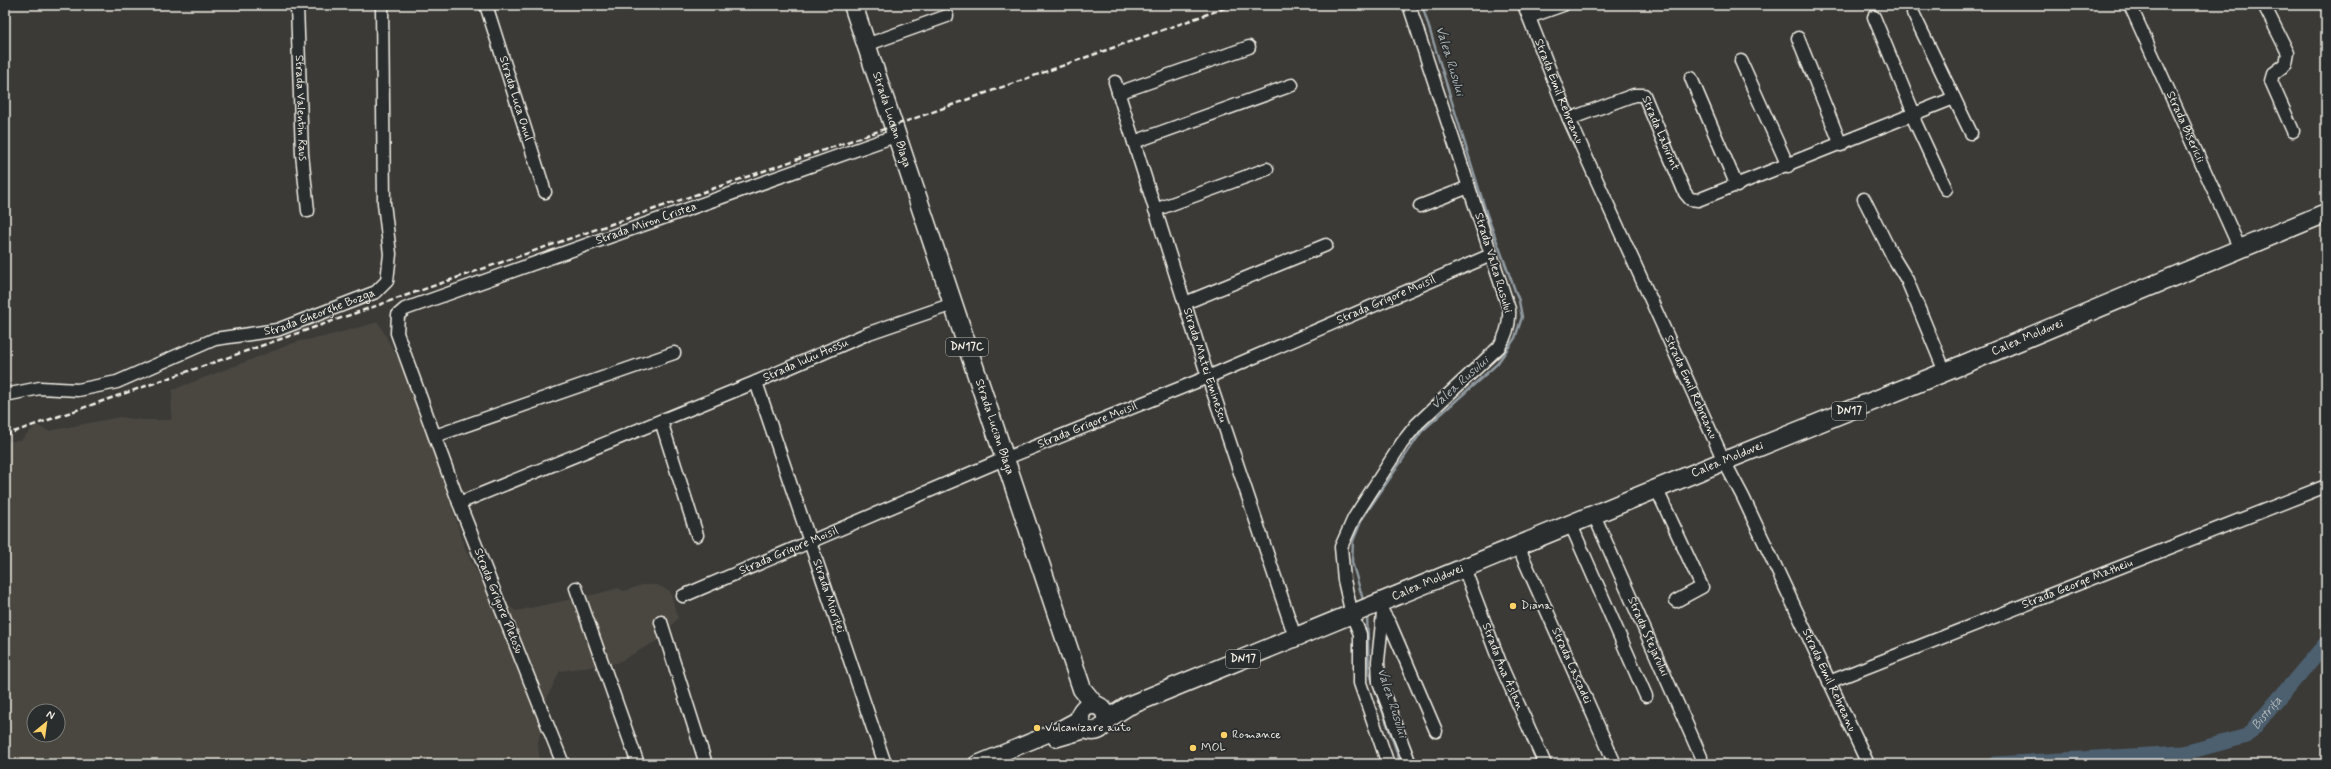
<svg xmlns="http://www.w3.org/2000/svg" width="2331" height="769" viewBox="0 0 2331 769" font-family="Mynerve,sans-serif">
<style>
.built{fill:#4a4640;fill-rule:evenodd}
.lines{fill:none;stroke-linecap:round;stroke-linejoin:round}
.stream{stroke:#909aa0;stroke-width:2.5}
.river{stroke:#4d6070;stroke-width:15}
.minor-casing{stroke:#f4f1e8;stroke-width:15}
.major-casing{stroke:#f4f1e8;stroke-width:18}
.highway-casing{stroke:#f4f1e8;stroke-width:21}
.minor{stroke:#2a2d2e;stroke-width:12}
.major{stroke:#2a2d2e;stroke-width:15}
.highway{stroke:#2a2d2e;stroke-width:18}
.rail{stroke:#f4f1e8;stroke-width:2.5;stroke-dasharray:6 3;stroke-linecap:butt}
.poi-dot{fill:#ffd166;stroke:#2a2d2e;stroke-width:1.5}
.labels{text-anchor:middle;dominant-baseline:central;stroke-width:3.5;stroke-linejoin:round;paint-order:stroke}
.shield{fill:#2a2d2e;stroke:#b7b6b0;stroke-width:1}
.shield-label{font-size:11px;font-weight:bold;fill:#f4f1e8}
.street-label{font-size:12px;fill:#f4f1e8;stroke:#2a2d2e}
.poi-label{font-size:12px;fill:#f4f1e8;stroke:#2a2d2e;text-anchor:start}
.water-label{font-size:13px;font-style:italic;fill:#b1b7b8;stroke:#2a2d2e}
</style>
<rect width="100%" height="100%" fill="#3b3a37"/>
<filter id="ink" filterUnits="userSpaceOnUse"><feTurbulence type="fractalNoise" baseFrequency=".025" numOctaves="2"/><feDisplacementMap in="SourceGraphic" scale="8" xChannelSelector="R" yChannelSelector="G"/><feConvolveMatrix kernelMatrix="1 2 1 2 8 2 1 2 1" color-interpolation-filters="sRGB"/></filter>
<g filter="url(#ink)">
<path class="built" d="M378 322 399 360 418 403 466 551 487 591 516 611 600 593 618 588 624 591 642 585H657L670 591 678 618 660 639 617 663 560 671 548 696 538 743 540 764H5V442L21 440 36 425 48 431 119 417 144 420H171L172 390 299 341 323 337ZM34 711H58V735H34Z"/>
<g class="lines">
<g class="stream">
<polyline points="1364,603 1352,562 1353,541 1362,519 1422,431 1497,364 1515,338 1522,317 1519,301 1487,215 1422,5"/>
<polyline points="1367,615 1369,671 1374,685"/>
<polyline points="1376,692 1401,764"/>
</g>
<path class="river" id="s1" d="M1995 764 2184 753 2247 736 2326 643"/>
<defs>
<g id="minor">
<path id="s2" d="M297 5 302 154 308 211"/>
<path id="s3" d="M486 5 545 192"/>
<path id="s4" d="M1524 5 1569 119 1724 461 1743 497 1868 764"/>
<path id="s5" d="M2130 5 2240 249"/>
<polyline points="2264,5 2288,53 2286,64 2273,74 2271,81 2293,131"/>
<polyline points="1913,13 1971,133"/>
<polyline points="1529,17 1563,5"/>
<polyline points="1874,17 1914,114 1915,122 1946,189"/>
<polyline points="1798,38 1841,145"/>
<polyline points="866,45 947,16"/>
<polyline points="1741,61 1788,166"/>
<polyline points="1691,78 1737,186"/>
<path id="s6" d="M1115 82 1208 377 1295 637"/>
<polyline points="1118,93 1249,47"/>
<path id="s7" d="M1569 119 1634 95H1644L1685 193 1690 199 1698 200 1954 98"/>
<polyline points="1134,142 1292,85"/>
<polyline points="1864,199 1893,257 1907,280 1945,372"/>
<polyline points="1420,206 1469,187"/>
<polyline points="1155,210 1267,169"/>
<polyline points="1185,303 1326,245"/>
<path id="s8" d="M756 382 885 764"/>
<path id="s9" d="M5 395 40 388 78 390 117 382 215 339 277 330 376 292 387 281 390 254 384 203 382 5"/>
<polyline points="661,421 697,535"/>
<polyline points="435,436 674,353"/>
<polyline points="1657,490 1702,587 1676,601"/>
<path id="s10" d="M459 503 756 382 869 333 953 304"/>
<path id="s11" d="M1594 515 1701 757"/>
<polyline points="1571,525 1646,696"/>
<path id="s12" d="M1518 546 1615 764"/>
<path id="s13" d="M1464 568 1502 668 1545 764"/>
<polyline points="576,588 638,764"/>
<path id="s14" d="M683 596 1004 459 1208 377 1491 255"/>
<polyline points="1380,603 1383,613 1378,661 1379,682 1410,764"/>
<polyline points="1383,613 1390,624 1436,731"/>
<polyline points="661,622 706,764"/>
<path id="s15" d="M1829 682 2326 486"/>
<path id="s16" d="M563 764 459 503 397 333 398 315 405 309 895 136"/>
<path d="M1388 764 1360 683V634L1352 615 1344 580 1341 547 1354 518 1402 443 1417 424 1499 347C1507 335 1510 323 1509 309L1409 5"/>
</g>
<g id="major">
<polyline points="1056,739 1087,730"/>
<polyline points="976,764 1056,731 1080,718"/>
</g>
<g id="highway">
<path id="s17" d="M853 5 1082 689 1095 705"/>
<circle cx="1093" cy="718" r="13"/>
<path id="s18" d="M1106 720 1128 706 1734 457 1950 370 2326 213"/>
</g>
</defs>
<use href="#minor" class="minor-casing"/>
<use href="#major" class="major-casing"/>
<use href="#highway" class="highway-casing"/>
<use href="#minor" class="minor"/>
<use href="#major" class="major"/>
<use href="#highway" class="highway"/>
<polyline class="rail" points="5,435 893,126 1233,5"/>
</g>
</g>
<g class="poi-dot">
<circle cx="1513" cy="606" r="4"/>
<circle cx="1037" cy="728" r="4"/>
<circle cx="1224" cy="735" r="4"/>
<circle cx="1193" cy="748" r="4"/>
</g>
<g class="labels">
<g class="shield">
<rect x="946" y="338" width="42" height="18" rx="3"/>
<rect x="1832" y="402" width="34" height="18" rx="3"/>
<rect x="1226" y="650" width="34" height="18" rx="3"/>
</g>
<g class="shield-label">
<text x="967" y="347">DN17C</text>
<text x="1849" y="411">DN17</text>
<text x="1243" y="659">DN17</text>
</g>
<g class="street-label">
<text stroke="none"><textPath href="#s4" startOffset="93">Strada Emil Rebreanu</textPath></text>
<text stroke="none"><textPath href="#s3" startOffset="98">Strada Luca Onul</textPath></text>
<text stroke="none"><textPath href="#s2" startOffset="103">Strada Valentin Raus</textPath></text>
<text stroke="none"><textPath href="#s17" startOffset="121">Strada Lucian Blaga</textPath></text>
<text stroke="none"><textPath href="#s5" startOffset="134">Strada Bisericii</textPath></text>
<text stroke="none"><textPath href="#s7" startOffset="121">Strada Labirint</textPath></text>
<text stroke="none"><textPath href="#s16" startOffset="745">Strada Miron Cristea</textPath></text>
<text transform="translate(1493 263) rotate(73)">Strada Valea Rusului</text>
<text stroke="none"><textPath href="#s14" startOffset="763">Strada Grigore Moisil</textPath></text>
<text stroke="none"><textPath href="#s9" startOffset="329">Strada Gheorghe Bozga</textPath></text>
<text stroke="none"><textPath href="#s18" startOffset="998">Calea Moldovei</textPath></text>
<text stroke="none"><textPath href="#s10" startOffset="375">Strada Iuliu Hossu</textPath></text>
<text stroke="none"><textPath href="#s6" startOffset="297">Strada Matei Eminescu</textPath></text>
<text stroke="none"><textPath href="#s4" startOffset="417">Strada Emil Rebreanu</textPath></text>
<text stroke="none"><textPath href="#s14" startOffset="439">Strada Grigore Moisil</textPath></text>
<text stroke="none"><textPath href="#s17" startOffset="445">Strada Lucian Blaga</textPath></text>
<text stroke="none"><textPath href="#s18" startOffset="674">Calea Moldovei</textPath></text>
<text stroke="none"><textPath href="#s14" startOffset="115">Strada Grigore Moisil</textPath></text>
<text stroke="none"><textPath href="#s18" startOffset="350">Calea Moldovei</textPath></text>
<text stroke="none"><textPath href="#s15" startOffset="267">Strada George Matheiu</textPath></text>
<text stroke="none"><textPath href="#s8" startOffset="226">Strada Mioriței</textPath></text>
<text transform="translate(498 601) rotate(68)">Strada Grigore Pletosu</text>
<text stroke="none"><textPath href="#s11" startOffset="133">Strada Stejarului</textPath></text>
<text stroke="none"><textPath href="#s12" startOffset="131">Strada Cascadei</textPath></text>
<text stroke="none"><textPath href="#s13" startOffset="106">Strada Ana Aslan</textPath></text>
<text stroke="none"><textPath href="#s4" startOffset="741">Strada Emil Rebreanu</textPath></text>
</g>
<g class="poi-label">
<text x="1521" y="606">Diana</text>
<text x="1045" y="728">Vulcanizare auto</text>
<text x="1232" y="735">Romance</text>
<text x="1201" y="748">MOL</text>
</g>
<g class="water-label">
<text transform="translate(1450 61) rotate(73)">Valea Rusului</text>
<text transform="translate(1460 383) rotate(-42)">Valea Rusului</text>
<text transform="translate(1392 703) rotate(72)">Valea Rusului</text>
<text stroke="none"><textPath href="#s1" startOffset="285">Bistrița</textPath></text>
</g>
</g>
<rect width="2331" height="769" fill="none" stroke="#2a2d2e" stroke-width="20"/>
<rect x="10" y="10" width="2311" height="749" fill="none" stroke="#f4f1e8" stroke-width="1.5" filter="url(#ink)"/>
<g transform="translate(46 723) rotate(29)"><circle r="19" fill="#2a2d2e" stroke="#7b7b78"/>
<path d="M0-3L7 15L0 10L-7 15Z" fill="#ffd166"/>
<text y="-6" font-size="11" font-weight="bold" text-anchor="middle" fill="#f4f1e8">N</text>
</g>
</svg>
